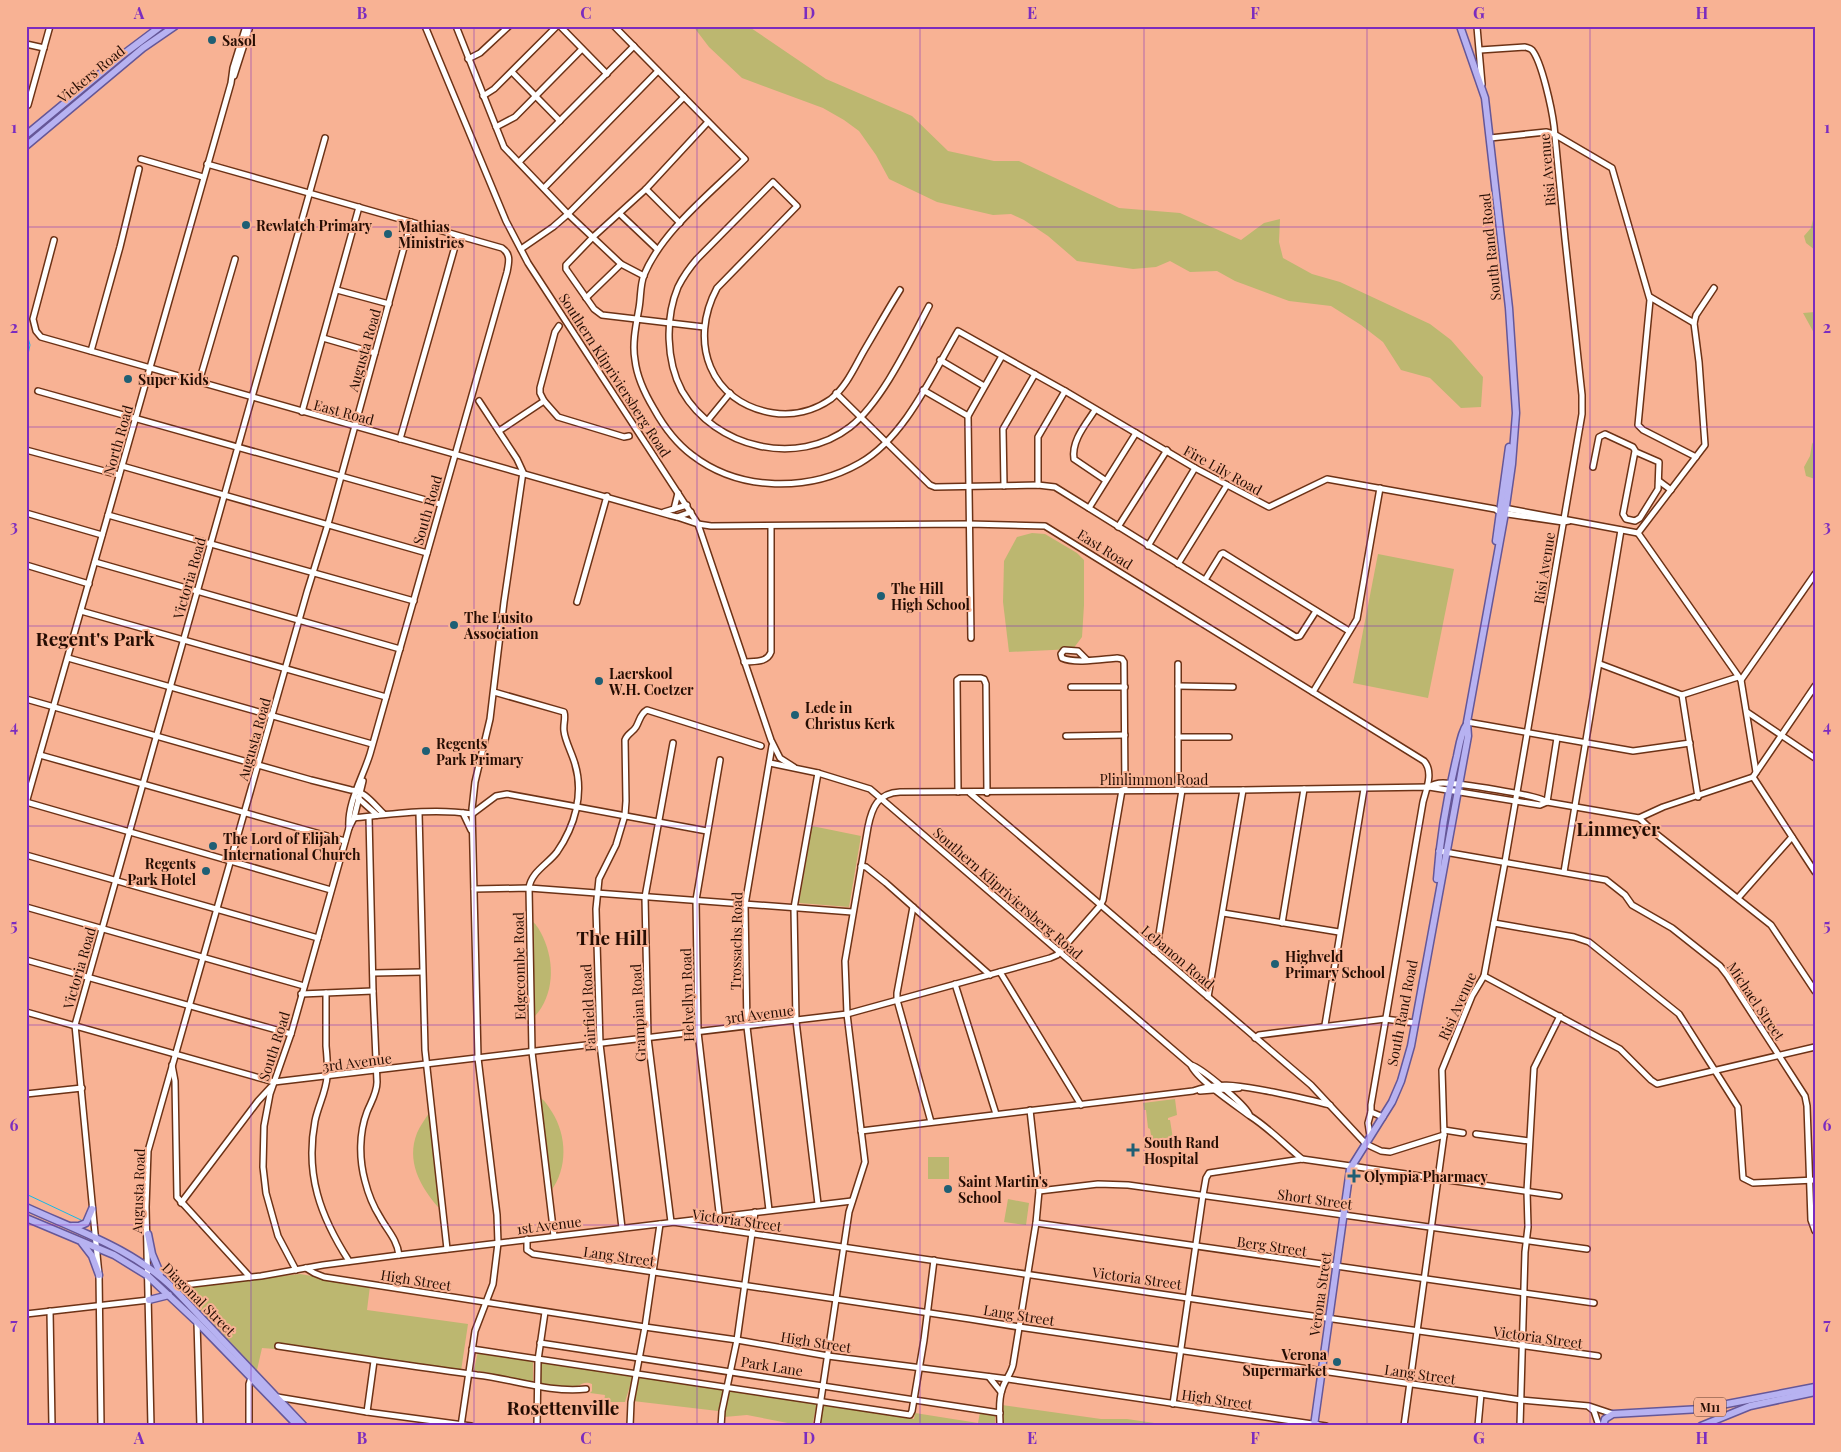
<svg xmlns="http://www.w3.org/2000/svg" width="1841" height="1452" viewBox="0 0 1841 1452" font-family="'Playfair Display',serif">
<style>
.green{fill:#bcb770}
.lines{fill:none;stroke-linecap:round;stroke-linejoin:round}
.stream{stroke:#16b8e6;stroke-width:1}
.minor-casing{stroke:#6c3216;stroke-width:8}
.major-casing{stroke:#655798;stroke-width:9}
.minor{stroke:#fff;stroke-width:5}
.major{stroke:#b7b2f1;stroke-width:6}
.grid{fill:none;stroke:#7b2cbf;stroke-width:1;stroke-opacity:0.55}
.poi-dot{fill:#1f5f74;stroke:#f8b294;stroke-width:2}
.labels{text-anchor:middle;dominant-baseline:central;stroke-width:4;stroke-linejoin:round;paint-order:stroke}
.shield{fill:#f8b294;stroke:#643e2e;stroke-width:1}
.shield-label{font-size:12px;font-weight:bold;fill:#250d03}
.poi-label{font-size:14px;font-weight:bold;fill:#250d03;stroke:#f8b294;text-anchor:start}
.street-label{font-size:14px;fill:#250d03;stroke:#f8b294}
.district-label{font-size:19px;font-weight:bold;fill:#250d03;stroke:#f8b294}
.neatline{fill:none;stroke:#7b2cbf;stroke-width:2}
.grid-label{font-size:16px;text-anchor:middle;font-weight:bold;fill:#7b2cbf}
</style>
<rect width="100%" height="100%" fill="#f8b294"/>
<g class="green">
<polygon points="693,26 748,26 826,79 912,116 948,151 994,161 1019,161 1119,208 1180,213 1241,240 1264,223 1280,219 1279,242 1283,258 1312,274 1340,282 1430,324 1451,340 1483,377 1481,407 1461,408 1430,378 1401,370 1383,342 1361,325 1331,306 1289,301 1235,281 1217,271 1190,272 1170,261 1156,267 1133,269 1077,261 1048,236 1024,220 1011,214 993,215 937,202 889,179 876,155 859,131 844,120 823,108 742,78 709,47"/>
<polygon points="1815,211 1815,250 1806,243 1804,236 1811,228"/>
<polygon points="1815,312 1815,347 1813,345 1814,333 1803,313"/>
<polygon points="1815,439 1815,479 1806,476 1804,467 1810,456 1812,444"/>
<polygon points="1032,533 1045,534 1077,553 1084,560 1084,605 1082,637 1073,649 1009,652 1003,602 1004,561 1017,537"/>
<polygon points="1378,554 1454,569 1428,698 1353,683"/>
<polygon points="812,826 861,836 849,907 799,903"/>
<path d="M532 921C537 925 540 931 543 937 555 963 554 995 535 1016Z"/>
<path d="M539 1097C545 1100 548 1106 552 1112 567 1136 568 1168 551 1191Z"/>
<polygon points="1175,1099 1177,1115 1168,1118 1168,1120 1170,1120 1173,1139 1168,1140 1168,1143 1149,1145 1148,1136 1151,1135 1150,1129 1148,1128 1146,1110 1144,1110 1143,1103"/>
<path d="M429 1113 440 1207H438C420 1186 406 1161 417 1133 420 1126 425 1119 429 1113Z"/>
<rect x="928" y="1157" width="21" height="22"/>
<polygon points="1008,1199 1029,1203 1026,1225 1004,1222"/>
<polygon points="300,1274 370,1286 367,1310 468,1324 461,1371 277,1343 275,1349 262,1348 257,1370 181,1291 190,1290 193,1286"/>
<polygon points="478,1351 533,1361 533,1382 474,1370"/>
<path d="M540 1362 633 1376 625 1402H604L605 1395 590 1393 592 1391V1384C585 1381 583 1384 577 1386 567 1390 551 1386 540 1384Z"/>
<polygon points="639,1376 724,1389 718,1411 633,1401"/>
<polygon points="729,1390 817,1404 812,1426 803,1426 747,1415 724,1417"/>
<polygon points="823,1404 914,1419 915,1413 978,1423 980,1412 995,1415 995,1426 820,1426"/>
<polygon points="1002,1405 1101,1419 1127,1419 1175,1426 1002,1426"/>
</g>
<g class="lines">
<g class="stream">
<polyline points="26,169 26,171"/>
<polyline points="26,330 30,345 26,364"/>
<polyline points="26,1194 81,1220"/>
</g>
<defs>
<g id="minor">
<polyline points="425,26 506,221 528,263 698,524 771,740 780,758 794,767"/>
<polyline points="456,26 504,147 568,214 621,264 644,276"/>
<polyline points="560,26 607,74"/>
<path d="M614 26 745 159C712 192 662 231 644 275 640 285 641 297 639 308 636 325 632 344 635 360 637 378 645 394 654 409 664 427 676 443 692 455 740 492 809 492 860 463 905 437 932 375 958 331L1065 391 1195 468 1269 507 1327 479 1495 509 1501 513 1563 522 1569 521"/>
<polyline points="1477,27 1482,84"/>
<polyline points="26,44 44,48"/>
<polyline points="468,59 480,53 509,26"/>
<polyline points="512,72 560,121"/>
<polyline points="234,76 250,26"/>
<polyline points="483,96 494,89 557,26"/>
<polyline points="28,105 50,26"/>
<polyline points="496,127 515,117 582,49"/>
<polyline points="1490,138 1546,132 1554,134 1612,168 1650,300 1638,425 1643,430 1696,457"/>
<polyline points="141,159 203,177"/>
<polyline points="519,162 634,46"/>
<path d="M207 164 502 248C511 254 509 262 507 272L370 754C363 777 347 803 349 828L291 1034 270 1094 264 1126 263 1167 266 1193 278 1236 296 1270"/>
<polyline points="544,188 658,71"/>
<polyline points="646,189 680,223"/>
<polyline points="620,214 657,249"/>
<polyline points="54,240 33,319 36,331 41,337 669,515 677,517 691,512"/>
<polyline points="521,249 553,227 568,214 684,97"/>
<polyline points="337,290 389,304"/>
<path d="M900 290C888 309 877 329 865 349 855 366 847 386 831 399 814 411 793 416 773 413 710 403 688 342 717 288L797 206 773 182 697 259C690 267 683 277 678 287 665 318 666 361 682 391 715 448 797 468 850 427 882 402 910 342 929 306"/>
<polyline points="1650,297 1694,323"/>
<polyline points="586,298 621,264"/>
<polyline points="559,326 555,332 540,388 540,393 544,401 558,417 624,437 629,436"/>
<polyline points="704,327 602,315 594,309 566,269 566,265 593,237 646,189 708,122"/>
<polyline points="323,338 375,353"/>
<polyline points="91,351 120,247 139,169"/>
<polyline points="940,360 984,386"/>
<polyline points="199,382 235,259"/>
<polyline points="923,390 968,416"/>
<polyline points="38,391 440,504"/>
<polyline points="836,393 930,485 935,487 1038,485 1055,487 1296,637 1300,636 1316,611"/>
<path d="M1095 410C1086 424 1071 441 1074 459L1105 480"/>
<polyline points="302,412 359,207"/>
<polyline points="708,420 730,393"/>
<polyline points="499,431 544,401"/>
<polyline points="400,439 458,236"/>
<polyline points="26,450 119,475"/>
<polyline points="122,466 427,553"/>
<polyline points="1593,467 1599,437 1605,434 1633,447 1636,452 1659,462 1658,489 1640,518 1635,521 1626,519 1623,514 1635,451"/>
<polyline points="1659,481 1671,490"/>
<polyline points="1038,485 1038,437 1065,391"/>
<polyline points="1004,486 1003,429 1035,374"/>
<polyline points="1089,508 1136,433"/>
<polyline points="1504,508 1638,533"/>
<polyline points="674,509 678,493"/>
<polyline points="664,512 687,505"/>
<polyline points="26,513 102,535"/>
<polyline points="108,515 414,601"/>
<path d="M677 517 698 524 711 526 969 524 1045 526 1424 761C1434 772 1426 790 1423 802L1371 1105V1112L1383 1117"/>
<polyline points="1118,527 1167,450"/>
<polyline points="1638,533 1705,445 1699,362 1694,323 1696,315 1714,288"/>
<polyline points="1638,533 1741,680 1756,772"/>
<polyline points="1148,546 1195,468"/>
<polyline points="95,562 400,649"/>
<polyline points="1178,564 1227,485"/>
<polyline points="26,565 89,584"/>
<polyline points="1205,580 1221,554 1223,553 1349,631"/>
<polyline points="577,602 607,496"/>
<polyline points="81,611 386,697"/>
<polyline points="971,638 968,416 1002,356"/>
<polyline points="68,658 372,744"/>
<path d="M1087 660 1078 651 1064 650 1061 654 1062 658C1075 664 1103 659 1117 658L1122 659 1124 662 1125 790"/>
<path d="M744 662C755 661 767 663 771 652V526"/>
<polyline points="1178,664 1178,790"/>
<polyline points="1600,664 1682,695 1738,677"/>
<polyline points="1741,680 1815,574"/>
<polyline points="1178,686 1233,687"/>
<polyline points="1071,687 1125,687"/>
<path d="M494 692 564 712C566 718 563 724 564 731 565 741 572 753 575 764 584 794 575 826 557 852 548 864 531 872 529 888L532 1052 554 1236"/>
<polyline points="1313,692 1357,619 1380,488"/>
<polyline points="1682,695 1698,797"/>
<path d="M26 699 311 780 351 790C364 790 375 806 384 814"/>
<polyline points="1747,712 1815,758"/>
<polyline points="1467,722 1633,751 1690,743"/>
<polyline points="1066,736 1125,735"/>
<polyline points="1178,737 1229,737"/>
<polyline points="40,755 345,841"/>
<polyline points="720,760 696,900 698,1032 721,1229"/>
<path d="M770 763 818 773 870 789 1191 1065C1202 1068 1244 1104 1249 1114"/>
<polyline points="818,773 794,908 796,1021 818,1204"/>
<polyline points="1753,777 1815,872"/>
<path d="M1429 787C1433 784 1438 783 1443 783 1458 783 1538 795 1547 802L1639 818 1655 833 1771 925 1815 991"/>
<polyline points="958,792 957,680 960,678 981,678 984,679 986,684 987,793"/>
<polyline points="970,793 1311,1085 1366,1144 1381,1151 1390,1152 1444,1135"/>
<polyline points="358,798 377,815"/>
<polyline points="26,802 331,890"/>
<polyline points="1547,802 1557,738"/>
<polyline points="26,803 231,83 233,68 246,26"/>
<polyline points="419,813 425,1050 447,1249"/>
<polyline points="463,813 471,830"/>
<polyline points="472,814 496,796 507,794 707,831"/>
<path d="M369 817 373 991 377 1082C377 1093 371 1102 367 1112 359 1133 359 1159 365 1181 368 1193 373 1206 380 1217 387 1230 397 1239 399 1255"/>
<path d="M354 818C393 814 434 808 472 814"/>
<polyline points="1639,818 1663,807 1753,777 1815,686"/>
<polyline points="349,828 354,818 363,781"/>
<polyline points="1439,851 1606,880 1625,895 1632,905 1672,928 1720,966 1727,975 1805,1096 1807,1106 1811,1220 1815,1231"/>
<polyline points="26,855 318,938"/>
<polyline points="861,866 866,867 886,883 990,975"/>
<polyline points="1564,872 1621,530"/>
<polyline points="474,889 529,888 852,912"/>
<polyline points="1738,898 1792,837"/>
<polyline points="26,907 304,986"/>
<polyline points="913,907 897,993 897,1000 931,1122"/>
<polyline points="1223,913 1339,932"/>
<polyline points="1282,923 1304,789"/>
<polyline points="1494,923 1574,937 1589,942 1679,1014 1738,1107 1743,1178 1753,1183 1815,1180"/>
<polyline points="1154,951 1157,947 1182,790"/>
<polyline points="26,960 291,1034"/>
<polyline points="1000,972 1081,1105"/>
<polyline points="373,973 422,972"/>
<polyline points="1484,976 1620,1049 1651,1080 1657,1084 1815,1047"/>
<polyline points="955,984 996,1114"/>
<path d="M326 993C326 1010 326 1028 326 1046 327 1056 328 1067 327 1077 326 1092 318 1106 315 1121 305 1174 320 1216 349 1261"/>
<polyline points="301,994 373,991"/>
<polyline points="1208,997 1243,790"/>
<polyline points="26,1012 274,1082 847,1014 1050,958 1057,955 1100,906 1103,900 1122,790"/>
<polyline points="1325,1025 1364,789"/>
<polyline points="1255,1038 1259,1035 1385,1019 1415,1023"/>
<polyline points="172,1065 175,1081 177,1197 250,1277"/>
<path d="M1191 1065C1196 1079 1238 1107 1250 1116 1269 1128 1285 1145 1302 1159"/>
<polyline points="1200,1091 1239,1088"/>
<polyline points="26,1094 82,1088"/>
<polyline points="1444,1130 1463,1133"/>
<path d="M861 1131 1193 1091C1222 1080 1243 1087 1273 1092 1292 1096 1311 1100 1330 1105"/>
<polyline points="1476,1134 1529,1141"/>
<polyline points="1370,1136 1368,1123 1371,1112"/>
<polyline points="1039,1191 1098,1184 1128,1185 1587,1249"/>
<polyline points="181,1203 258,1101 271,1087"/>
<polyline points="769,1210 747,1027 745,905 772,746"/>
<polyline points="671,1222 648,1038 645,897 673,743"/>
<polyline points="673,1222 1262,1309 1598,1356"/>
<polyline points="1036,1223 1594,1303"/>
<path d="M622 1228 600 1044 596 909 599 879 616 845 625 815 626 801 625 740C627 734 633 732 636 727 640 720 640 714 647 710L761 746"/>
<polyline points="527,1239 527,1250 533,1254 970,1319 1019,1327 1481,1394 1521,1400 1589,1406 1613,1414"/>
<polyline points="306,1268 314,1273 324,1277 645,1327 737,1340 828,1356 1008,1379 1326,1426"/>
<polyline points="184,1285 261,1276 323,1265 399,1255 852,1201"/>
<polyline points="50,1311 52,1426"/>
<polyline points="26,1314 149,1300"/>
<polyline points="197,1322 200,1426"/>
<polyline points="540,1343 1000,1413"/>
<path d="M278 1346C344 1356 410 1366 477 1375 513 1379 549 1393 586 1389"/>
<polyline points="472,1349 910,1415 912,1411 924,1340 934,1260"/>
<polyline points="989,1377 1001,1392"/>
<polyline points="277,1397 367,1412 471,1426"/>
<polyline points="1173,1404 1203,1195 1206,1178 1209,1173 1302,1159 1559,1196"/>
<polyline points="1589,1407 1594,1411 1599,1426"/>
<polyline points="367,1412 374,1361"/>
<polyline points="101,1426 99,1275 75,1025 325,138"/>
<polyline points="151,1426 146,1207 148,1151 307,592 328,524 411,222"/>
<polyline points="249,1426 249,1384 252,1375"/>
<polyline points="461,1426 475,1331 493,1284 498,1243 497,1215 478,1058 472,809 475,782 490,719 504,602 523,472 517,459 479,401"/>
<polyline points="537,1426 538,1360 545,1312"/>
<polyline points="630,1426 631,1402 645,1327 660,1224"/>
<polyline points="721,1426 722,1411 737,1340 755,1212"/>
<path d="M817 1426 849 1212 865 1162 847 1014 845 961 868 827C872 807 878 793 900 792L1243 790 1429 787 1540 805 1547 802"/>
<path d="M1000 1426C1000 1414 998 1401 1002 1390 1004 1381 1011 1374 1013 1365L1036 1223 1039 1191 1030 1110"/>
<path d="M1404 1426 1444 1135 1442 1070 1472 996 1484 976 1505 862 1582 414V395L1565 239 1554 126C1552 110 1542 62 1532 50 1530 48 1528 48 1525 47L1480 50"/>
<polyline points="1478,1426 1481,1394"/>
<polyline points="1520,1426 1525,1252 1528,1227 1527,1191 1534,1068 1560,1016"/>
</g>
<g id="major">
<polyline points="26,135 125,53 161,26"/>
<polyline points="26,146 143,48 175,26"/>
<polyline points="1496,541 1509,447"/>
<path d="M1437 879C1440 837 1447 797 1457 756 1459 746 1461 732 1467 724"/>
<path d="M26 1207C78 1231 134 1249 175 1290L304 1426"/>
<polyline points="26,1218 114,1255 148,1276 197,1322 298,1426"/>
<polyline points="72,1226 79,1226 86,1223 92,1209"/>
<polyline points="148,1234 152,1254 160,1273"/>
<polyline points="82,1243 92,1256 99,1275"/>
<polyline points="149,1300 169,1295"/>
<polyline points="1314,1426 1350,1169 1392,1102 1401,1081 1411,1046 1468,736 1467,722 1505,513 1512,464 1516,413 1509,308 1485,98 1460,26"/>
<polyline points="1603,1426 1605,1419 1613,1414 1701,1409 1815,1387"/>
<polyline points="1701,1426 1750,1406 1815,1392"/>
</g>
</defs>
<use href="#minor" class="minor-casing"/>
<use href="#major" class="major-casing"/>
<use href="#minor" class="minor"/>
<use href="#major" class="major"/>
</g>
<path class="grid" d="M251 26V1426M474 26V1426M697 26V1426M920 26V1426M1144 26V1426M1367 26V1426M1590 26V1426M26 227H1815M26 427H1815M26 626H1815M26 826H1815M26 1025H1815M26 1225H1815"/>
<g class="poi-dot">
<circle cx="212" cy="40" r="5"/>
<circle cx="246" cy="225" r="5"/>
<circle cx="388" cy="234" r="5"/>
<circle cx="128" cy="379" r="5"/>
<circle cx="881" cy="596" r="5"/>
<circle cx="454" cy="625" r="5"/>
<circle cx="599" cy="681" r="5"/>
<circle cx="795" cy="715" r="5"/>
<circle cx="426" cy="751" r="5"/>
<circle cx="213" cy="846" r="5"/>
<circle cx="206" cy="871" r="5"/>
<circle cx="1275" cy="964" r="5"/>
<path d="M1130.5 1142.5h5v5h5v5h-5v5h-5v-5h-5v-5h5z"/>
<path d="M1351.5 1168.5h5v5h5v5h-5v5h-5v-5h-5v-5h5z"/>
<circle cx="948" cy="1189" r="5"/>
<circle cx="1337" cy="1362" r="5"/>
</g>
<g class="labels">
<rect class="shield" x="1694" y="1397.5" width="32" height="19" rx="4"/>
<g class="shield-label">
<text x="1710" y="1407">M11</text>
</g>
<g class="poi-label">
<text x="222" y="40">Sasol</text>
<text x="256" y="225">Rewlatch Primary</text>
<text x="398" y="226">Mathias<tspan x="398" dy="16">Ministries</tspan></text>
<text x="138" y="379">Super Kids</text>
<text x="891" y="588">The Hill<tspan x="891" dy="16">High School</tspan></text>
<text x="464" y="617">The Lusito<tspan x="464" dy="16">Association</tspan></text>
<text x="609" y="673">Laerskool<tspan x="609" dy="16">W.H. Coetzer</tspan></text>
<text x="805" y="707">Lede in<tspan x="805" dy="16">Christus Kerk</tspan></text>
<text x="436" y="743">Regents<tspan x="436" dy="16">Park Primary</tspan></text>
<text x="223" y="838">The Lord of Elijah<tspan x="223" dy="16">International Church</tspan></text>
<text x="196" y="863" text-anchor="end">Regents<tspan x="196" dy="16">Park Hotel</tspan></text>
<text x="1285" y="956">Highveld<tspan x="1285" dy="16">Primary School</tspan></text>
<text x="1144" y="1142">South Rand<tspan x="1144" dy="16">Hospital</tspan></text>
<text x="1364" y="1176">Olympia Pharmacy</text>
<text x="958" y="1181">Saint Martin's<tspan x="958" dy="16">School</tspan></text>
<text x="1327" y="1354" text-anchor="end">Verona<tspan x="1327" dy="16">Supermarket</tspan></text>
</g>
<g class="street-label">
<text transform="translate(91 74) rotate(-39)">Vickers Road</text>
<text transform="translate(1547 170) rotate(-95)">Risi Avenue</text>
<text transform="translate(1490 247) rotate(-96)">South Rand Road</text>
<text transform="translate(364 350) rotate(-74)">Augusta Road</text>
<text transform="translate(615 375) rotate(57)">Southern Klipriviersberg Road</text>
<text transform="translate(344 412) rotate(15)">East Road</text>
<text transform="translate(118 440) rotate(-74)">North Road</text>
<text transform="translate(1223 470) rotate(29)">Fire Lily Road</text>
<text transform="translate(427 510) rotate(-74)">South Road</text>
<text transform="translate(1105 549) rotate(32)">East Road</text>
<text transform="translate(1544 568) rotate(-81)">Risi Avenue</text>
<text transform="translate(189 578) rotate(-74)">Victoria Road</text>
<text transform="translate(254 739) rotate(-74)">Augusta Road</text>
<text x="1154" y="779">Plinlimmon Road</text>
<text transform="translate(1008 893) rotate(41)">Southern Klipriviersberg Road</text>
<text transform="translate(736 941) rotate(-89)">Trossachs Road</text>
<text transform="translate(1178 957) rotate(40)">Lebanon Road</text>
<text transform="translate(519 966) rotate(-91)">Edgecombe Road</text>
<text transform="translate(79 968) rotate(-74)">Victoria Road</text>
<text transform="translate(687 995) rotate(-92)">Helvellyn Road</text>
<text transform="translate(1756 1001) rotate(56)">Michael Street</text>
<text transform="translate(1457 1006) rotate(-66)">Risi Avenue</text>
<text transform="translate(588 1008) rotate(-93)">Fairfield Road</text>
<text transform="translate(638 1013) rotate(-93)">Grampian Road</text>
<text transform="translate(1402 1013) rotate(-79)">South Rand Road</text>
<text transform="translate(759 1014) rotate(-7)">3rd Avenue</text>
<text transform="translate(274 1046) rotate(-72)">South Road</text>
<text transform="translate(357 1062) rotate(-7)">3rd Avenue</text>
<text transform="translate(138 1191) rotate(-88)">Augusta Road</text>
<text transform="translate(1315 1199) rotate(8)">Short Street</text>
<text transform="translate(737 1220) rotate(8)">Victoria Street</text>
<text transform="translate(549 1225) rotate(-7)">1st Avenue</text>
<text transform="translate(1272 1246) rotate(8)">Berg Street</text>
<text transform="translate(619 1256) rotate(8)">Lang Street</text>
<text transform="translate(1137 1278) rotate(8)">Victoria Street</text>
<text transform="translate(416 1280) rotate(9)">High Street</text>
<text transform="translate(1320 1294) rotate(-82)">Verona Street</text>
<text transform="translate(199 1299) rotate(45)">Diagonal Street</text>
<text transform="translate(1019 1315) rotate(9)">Lang Street</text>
<text transform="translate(1538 1337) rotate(8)">Victoria Street</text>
<text transform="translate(816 1342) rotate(9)">High Street</text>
<text transform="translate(772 1366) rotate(9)">Park Lane</text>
<text transform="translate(1420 1374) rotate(8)">Lang Street</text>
<text transform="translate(1217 1399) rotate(8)">High Street</text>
</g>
<g class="district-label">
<text x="95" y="638">Regent's Park</text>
<text x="1618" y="828">Linmeyer</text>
<text x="612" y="937">The Hill</text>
<text x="563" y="1407">Rosettenville</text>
</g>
</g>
<rect width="1841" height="1452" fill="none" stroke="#f8b294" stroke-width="55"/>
<rect x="28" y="28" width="1786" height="1396" class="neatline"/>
<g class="grid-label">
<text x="139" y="19">A</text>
<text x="362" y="19">B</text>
<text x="586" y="19">C</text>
<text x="809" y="19">D</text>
<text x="1032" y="19">E</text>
<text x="1255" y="19">F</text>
<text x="1479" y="19">G</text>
<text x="1702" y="19">H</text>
<text x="14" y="133">1</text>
<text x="1827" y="133">1</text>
<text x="14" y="333">2</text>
<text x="1827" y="333">2</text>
<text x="14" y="532">3</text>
<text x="1827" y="532">3</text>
<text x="14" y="732">4</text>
<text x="1827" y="732">4</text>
<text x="14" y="931">5</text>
<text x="1827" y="931">5</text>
<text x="14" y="1131">6</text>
<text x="1827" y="1131">6</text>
<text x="14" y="1330">7</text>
<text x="1827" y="1330">7</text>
<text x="139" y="1444">A</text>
<text x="362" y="1444">B</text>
<text x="586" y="1444">C</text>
<text x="809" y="1444">D</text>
<text x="1032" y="1444">E</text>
<text x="1255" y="1444">F</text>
<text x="1479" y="1444">G</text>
<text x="1702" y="1444">H</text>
</g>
</svg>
